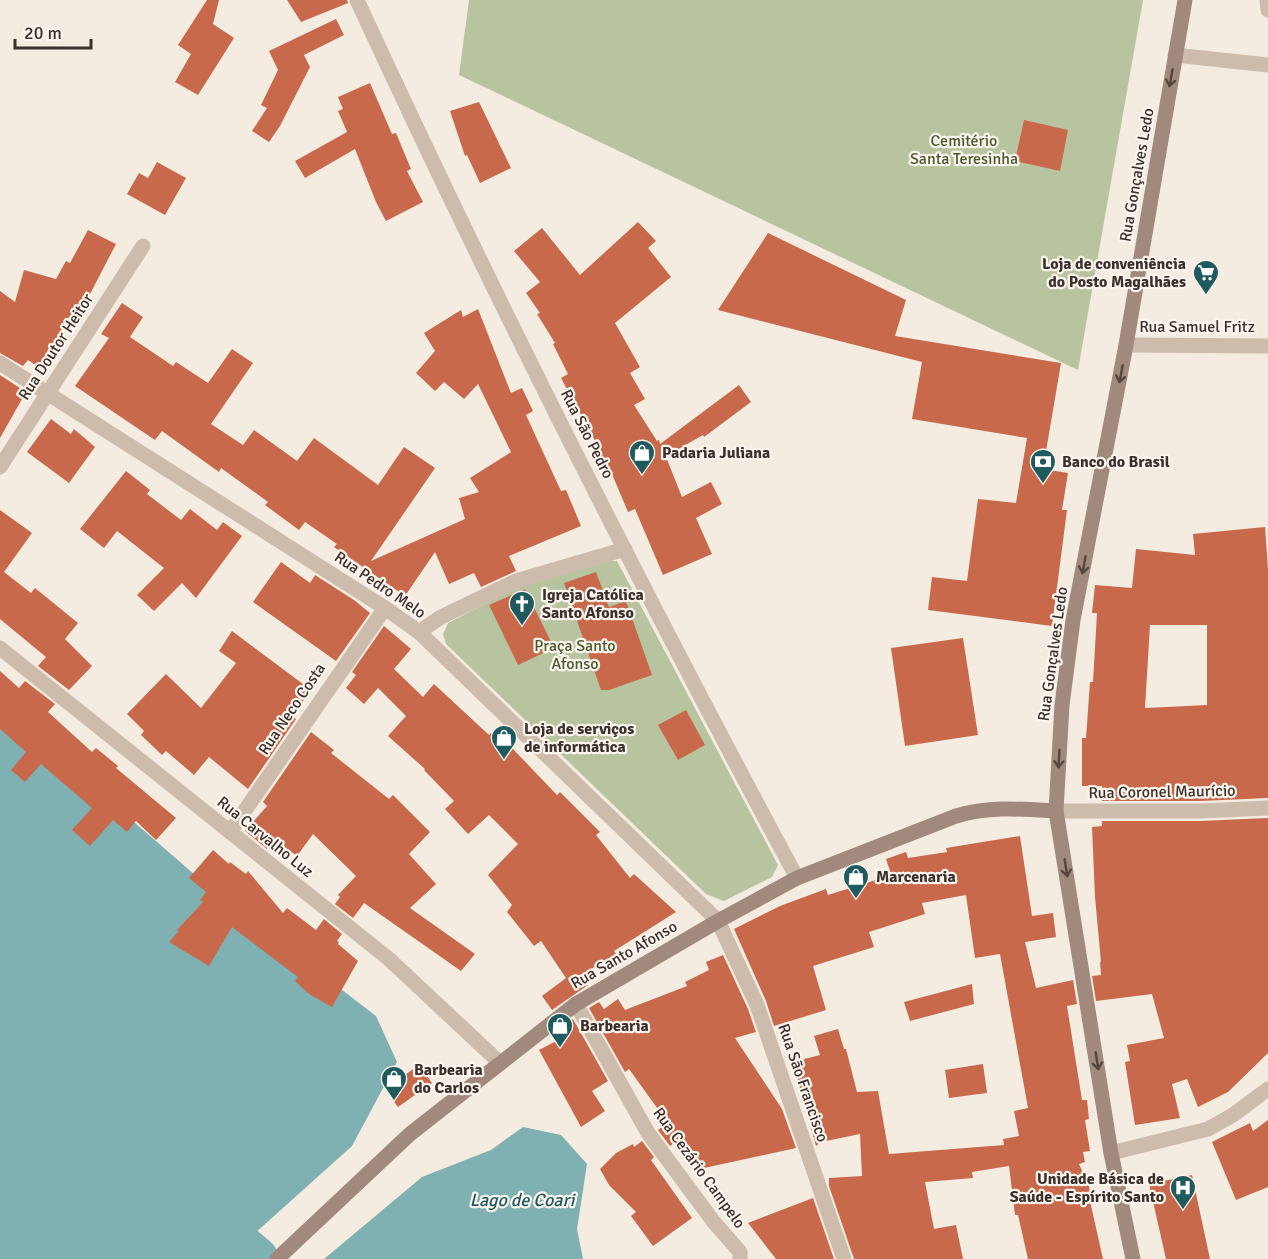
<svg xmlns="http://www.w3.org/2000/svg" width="1268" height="1259" viewBox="0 0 1268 1259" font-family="Signika,sans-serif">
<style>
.green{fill:#b8c4a0}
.water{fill:#7fb0b2}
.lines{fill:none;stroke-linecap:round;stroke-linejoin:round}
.river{stroke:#7fb0b2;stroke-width:45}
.building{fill:#c8694b;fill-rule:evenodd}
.minor{stroke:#cdbbac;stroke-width:15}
.secondary{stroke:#a18a7d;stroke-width:15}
.oneway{stroke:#544640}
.labels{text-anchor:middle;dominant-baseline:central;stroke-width:4.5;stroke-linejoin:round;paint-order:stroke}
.park-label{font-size:16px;fill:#4a5a2e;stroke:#fbf5ee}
.street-label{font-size:16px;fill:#3b302b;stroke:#fbf5ee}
.poi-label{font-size:16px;font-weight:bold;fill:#3b302b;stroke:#fbf5ee;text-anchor:start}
.water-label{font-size:18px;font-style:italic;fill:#1f5a5e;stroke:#fbf5ee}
</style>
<rect width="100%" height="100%" fill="#f4ebe1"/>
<g class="green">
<polygon points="469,0 1143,0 1078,370 459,75"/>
<polygon points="609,561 617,561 778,865 772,877 724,901 706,894 446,644 443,634 448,623 518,587"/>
</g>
<g class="water">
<polygon points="0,706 217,894 376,1016 397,1062 352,1146 226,1259 0,1259"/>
<polygon points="523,1127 561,1135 587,1164 577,1229 583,1259 324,1259 422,1177 491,1150"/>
</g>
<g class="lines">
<polyline class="river" points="193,1206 256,1259"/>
</g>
<g class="building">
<polygon points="207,0 219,0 213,24 234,38 198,95 175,82 191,54 178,45"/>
<polygon points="287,0 347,0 348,3 301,22"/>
<polygon points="336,19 344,35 304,55 310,67 280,126 269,142 252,131 267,108 261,105 278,70 269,51"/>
<polygon points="370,83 392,134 396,133 411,169 407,171 423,202 386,221 376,202 355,149 305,178 295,161 347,132 338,111 343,109 338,97"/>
<polygon points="479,102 511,168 480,183 467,155 465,156 450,111"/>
<polygon points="1024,120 1068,130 1060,171 1015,161"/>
<polygon points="157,162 186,178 165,215 127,194 139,173 148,178"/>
<polygon points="638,222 656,241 648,248 671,277 615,323 640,367 630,373 645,399 634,405 657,441 659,440 660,444 739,385 751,402 704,437 703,435 666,456 664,452 682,497 711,482 722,504 696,518 712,554 663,575 635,509 628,512 609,467 605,469 594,451 599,448 561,378 568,374 553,344 555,343 537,314 540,313 526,293 540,282 514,251 542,228 580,275"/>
<polygon points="88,230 116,244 76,321 69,317 40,368 28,360 23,366 0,353 0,291 15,302 24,270 56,279 66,261 70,263"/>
<polygon points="768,233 906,300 895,336 1061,363 1043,469 1068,473 1062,510 1067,510 1052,626 928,610 932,577 967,581 978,499 1016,503 1027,438 912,419 922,362 718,310"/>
<polygon points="122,303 143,317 130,337 173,366 176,362 208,383 232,349 253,363 211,424 243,445 254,430 297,461 314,438 378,485 404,447 435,468 371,561 465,519 459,498 479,492 470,478 511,452 478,384 464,399 444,382 435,391 416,373 435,351 424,333 461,310 463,317 478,309 511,393 522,388 533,411 526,415 561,491 566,490 581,526 509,556 516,571 481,587 474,573 449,584 435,552 405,596 334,547 337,544 305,522 299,530 265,505 268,502 221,468 219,472 162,431 155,440 75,386 109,338 101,334"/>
<polygon points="0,375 26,392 0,438"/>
<polygon points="51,419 71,434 74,429 95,447 69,483 27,452"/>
<polygon points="126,471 150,490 147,494 181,520 190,509 217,530 223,522 242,536 196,598 182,583 154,611 137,595 164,568 117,531 104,548 80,529"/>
<polygon points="0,510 32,533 4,572 31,593 35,588 78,623 65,639 92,666 69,690 38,666 46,657 0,619"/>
<path d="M1265 527 1268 569V798L1200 801H1102V786H1082V738H1086L1090 682H1093L1097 613H1092L1095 585 1132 588 1136 549 1195 555 1193 534ZM1150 625H1207V705L1145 708Z"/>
<polygon points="281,562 310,583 315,575 354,600 370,613 336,661 253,602"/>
<polygon points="596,572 609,607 626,601 652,675 609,690 601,690 564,583"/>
<polygon points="525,589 554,648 518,665 489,605"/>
<polygon points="384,626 411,649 394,669 423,697 434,684 489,735 491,733 508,752 512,748 557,795 560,792 600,832 596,835 630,878 634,874 676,912 614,951 616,954 581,975 588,985 552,1010 542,996 566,978 541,941 534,946 507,912 512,905 488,875 518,844 489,815 468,834 445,809 454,801 424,770 425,769 388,736 406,716 378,688 364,704 346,688 356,675 352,672"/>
<polygon points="232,631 311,690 292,716 296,719 248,789 209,757 194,775 166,751 162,755 141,735 144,731 127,714 166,674 201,708 236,663 219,651"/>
<polygon points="963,638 978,735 905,746 891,648"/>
<polygon points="0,671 19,688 25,681 55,704 48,712 92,752 96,748 118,766 116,768 176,818 156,840 136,821 127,832 113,820 90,846 72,830 92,808 41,764 25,782 11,770 26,752 0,729"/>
<polygon points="686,710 705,745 678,760 658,725"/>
<polygon points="311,732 334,750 331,753 389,799 393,795 430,832 409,854 436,884 410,908 475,954 461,971 364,903 353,918 335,904 340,897 338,895 356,876 313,834 297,856 275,840 267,849 245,831 267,806 263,802"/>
<polygon points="1268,818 1268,1053 1228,1092 1198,1107 1187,1079 1172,1084 1180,1118 1135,1125 1125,1062 1130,1061 1127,1045 1164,1038 1152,994 1096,1001 1092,976 1101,975 1100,962 1101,962 1095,897 1092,827 1102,826 1102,821 1200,821"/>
<polygon points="1020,836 1032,916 1053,913 1056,937 1025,942 1036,988 1073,980 1077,1004 1067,1006 1082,1100 1087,1100 1089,1119 1085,1120 1090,1151 1083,1152 1085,1162 1079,1164 1089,1186 1091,1200 1090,1201 1103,1259 1028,1259 1018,1215 1015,1215 1009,1166 972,1172 973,1178 925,1182 934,1229 956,1225 963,1259 854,1259 829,1186 829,1178 862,1176 860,1134 826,1141 826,1138 816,1146 793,1062 820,1055 814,1036 838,1029 844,1049 846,1049 857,1092 878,1091 889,1154 1004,1145 1003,1139 1019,1136 1014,1111 1028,1108 1000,954 975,958 966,895 922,903 925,914 869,932 874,947 813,966 826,1010 774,1026 766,1001 734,929 780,906 826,889 828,895 882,878 881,874 890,871 886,859 906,852 908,858 947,852 946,848"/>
<polygon points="213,850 229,864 230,862 246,874 248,871 283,913 287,908 316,930 324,919 342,934 337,941 339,942 338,944 358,961 332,1007 309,994 295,981 298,977 232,927 209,966 169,942 179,931 177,930 203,902 200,900 206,892 189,878"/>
<polygon points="723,955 748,1009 756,1032 735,1038 782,1109 796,1148 704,1168 681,1138 670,1146 658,1130 668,1123 629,1069 625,1072 589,1008 599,1002 604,1009 618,999 625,1010 687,986 685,982 709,970 706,962"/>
<polygon points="972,984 974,1004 910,1021 904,1002"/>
<polygon points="573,1019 608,1081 592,1091 605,1111 581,1127 539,1050 560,1039 559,1037 567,1032 563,1026"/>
<polygon points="983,1064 987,1093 949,1098 945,1070"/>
<polygon points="419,1065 432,1083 398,1107 385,1089"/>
<polygon points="1268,1120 1268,1187 1236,1200 1212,1142 1250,1123 1253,1131"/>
<polygon points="642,1141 654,1157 651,1160 692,1218 653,1246 631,1216 636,1212 609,1185 600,1169 616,1153 633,1144 634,1147"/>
<polygon points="1192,1175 1210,1259 1166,1259 1149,1184"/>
<polygon points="813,1198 834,1259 776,1259 748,1223"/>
</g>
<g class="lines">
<g class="minor">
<path d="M357 0C494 297 642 590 797 878"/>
<polyline points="1267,0 1268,10"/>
<polyline points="1175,55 1268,65"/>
<polyline points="1126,345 1268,346"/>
<polyline points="0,363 385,608 419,632 718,921 757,1005 844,1259"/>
<polyline points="0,467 143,246"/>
<polyline points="419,632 441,617 516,581 625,549"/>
<polyline points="0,648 389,959 499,1062"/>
<polyline points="1056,811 1200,811 1268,808"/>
<polyline points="230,832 385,608"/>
<polyline points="576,1004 648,1133 713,1221 740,1252 740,1259"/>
<polyline points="1111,1153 1208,1129 1233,1115 1268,1089"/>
</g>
<g class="secondary">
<path d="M277 1259 410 1134 576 1004 718 921 797 878 956 816C989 806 1022 809 1056 811"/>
<polyline points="1133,1259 1111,1153 1056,811 1062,705 1073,620 1126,345 1185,0"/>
</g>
</g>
<defs><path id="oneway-shaft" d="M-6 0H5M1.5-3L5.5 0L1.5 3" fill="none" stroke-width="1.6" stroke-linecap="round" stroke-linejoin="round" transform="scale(1.5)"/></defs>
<g class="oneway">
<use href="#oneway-shaft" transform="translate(1171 78) rotate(100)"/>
<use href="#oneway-shaft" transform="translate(1121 374) rotate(101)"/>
<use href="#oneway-shaft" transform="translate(1084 565) rotate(100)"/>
<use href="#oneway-shaft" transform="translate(1059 759) rotate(93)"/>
<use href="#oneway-shaft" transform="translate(1066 868) rotate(81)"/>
<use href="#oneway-shaft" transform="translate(1097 1061) rotate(81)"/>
</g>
<defs>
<symbol id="supermarket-pin" viewBox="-11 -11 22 30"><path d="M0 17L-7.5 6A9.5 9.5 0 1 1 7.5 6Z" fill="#1f5a5e" stroke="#fbf5ee"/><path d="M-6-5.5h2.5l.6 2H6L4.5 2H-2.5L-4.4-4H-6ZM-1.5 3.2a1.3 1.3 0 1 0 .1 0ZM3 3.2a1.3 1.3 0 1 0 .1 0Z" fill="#fff"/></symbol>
<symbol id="shop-pin" viewBox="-11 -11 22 30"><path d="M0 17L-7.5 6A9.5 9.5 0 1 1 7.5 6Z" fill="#1f5a5e" stroke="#fbf5ee"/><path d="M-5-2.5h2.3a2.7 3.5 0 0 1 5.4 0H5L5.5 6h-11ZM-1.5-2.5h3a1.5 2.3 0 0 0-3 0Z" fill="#fff"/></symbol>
<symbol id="bank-pin" viewBox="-11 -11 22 30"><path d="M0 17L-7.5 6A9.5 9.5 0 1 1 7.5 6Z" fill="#1f5a5e" stroke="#fbf5ee"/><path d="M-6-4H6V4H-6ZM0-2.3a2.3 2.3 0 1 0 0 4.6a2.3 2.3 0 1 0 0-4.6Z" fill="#fff"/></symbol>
<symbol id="church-pin" viewBox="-11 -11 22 30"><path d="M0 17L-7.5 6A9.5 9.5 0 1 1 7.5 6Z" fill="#1f5a5e" stroke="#fbf5ee"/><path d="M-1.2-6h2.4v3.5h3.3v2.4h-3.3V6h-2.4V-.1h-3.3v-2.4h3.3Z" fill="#fff"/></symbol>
<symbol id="hospital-pin" viewBox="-11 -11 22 30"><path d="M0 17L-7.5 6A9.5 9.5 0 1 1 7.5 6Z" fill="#1f5a5e" stroke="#fbf5ee"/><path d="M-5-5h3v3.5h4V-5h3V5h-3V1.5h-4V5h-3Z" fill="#fff"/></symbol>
</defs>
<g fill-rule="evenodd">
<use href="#supermarket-pin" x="1191" y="258" width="30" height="40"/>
<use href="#shop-pin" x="627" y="438" width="30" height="40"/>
<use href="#bank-pin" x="1028" y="447" width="30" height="40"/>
<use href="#church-pin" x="507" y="589" width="30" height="40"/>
<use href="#shop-pin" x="489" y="723" width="30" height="40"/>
<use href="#shop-pin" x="841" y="862" width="30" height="40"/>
<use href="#shop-pin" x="545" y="1011" width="30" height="40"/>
<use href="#shop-pin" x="379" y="1064" width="30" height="40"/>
<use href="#hospital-pin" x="1168" y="1173" width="30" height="40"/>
</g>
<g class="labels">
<g class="park-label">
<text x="964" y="141">Cemitério<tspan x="964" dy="18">Santa Teresinha</tspan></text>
<text x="575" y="646">Praça Santo<tspan x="575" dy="18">Afonso</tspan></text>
</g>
<g class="street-label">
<text transform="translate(1137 175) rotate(-80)">Rua Gonçalves Ledo</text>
<text x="1197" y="327">Rua Samuel Fritz</text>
<text transform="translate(56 347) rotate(-57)">Rua Doutor Heitor</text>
<text transform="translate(587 434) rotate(63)">Rua São Pedro</text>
<text transform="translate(380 585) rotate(34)">Rua Pedro Melo</text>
<text transform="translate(1053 654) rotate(-82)">Rua Gonçalves Ledo</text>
<text transform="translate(292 709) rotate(-56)">Rua Neco Costa</text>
<text transform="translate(1162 792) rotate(-1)">Rua Coronel Maurício</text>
<text transform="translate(265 837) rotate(39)">Rua Carvalho Luz</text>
<text transform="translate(624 955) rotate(-30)">Rua Santo Afonso</text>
<text transform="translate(803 1083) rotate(71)">Rua São Francisco</text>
<text transform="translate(699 1168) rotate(54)">Rua Cezário Campelo</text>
</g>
<g class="poi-label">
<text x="1186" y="264" text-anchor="end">Loja de conveniência<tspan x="1186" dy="18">do Posto Magalhães</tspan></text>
<text x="662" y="453">Padaria Juliana</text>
<text x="1062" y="462">Banco do Brasil</text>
<text x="542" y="595">Igreja Católica<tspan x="542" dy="18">Santo Afonso</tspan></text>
<text x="524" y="729">Loja de serviços<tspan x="524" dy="18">de informática</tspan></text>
<text x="876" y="877">Marcenaria</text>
<text x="580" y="1026">Barbearia</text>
<text x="414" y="1070">Barbearia<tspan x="414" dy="18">do Carlos</tspan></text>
<text x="1164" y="1179" text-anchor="end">Unidade Básica de<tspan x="1164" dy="18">Saúde - Espírito Santo</tspan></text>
</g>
<g class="water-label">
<text x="522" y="1200">Lago de Coari</text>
</g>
</g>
<path d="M15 39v9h76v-9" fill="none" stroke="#3b302b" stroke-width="3"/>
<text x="24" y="39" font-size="18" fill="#3b302b" stroke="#fbf5ee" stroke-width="4.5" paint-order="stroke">20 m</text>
</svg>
